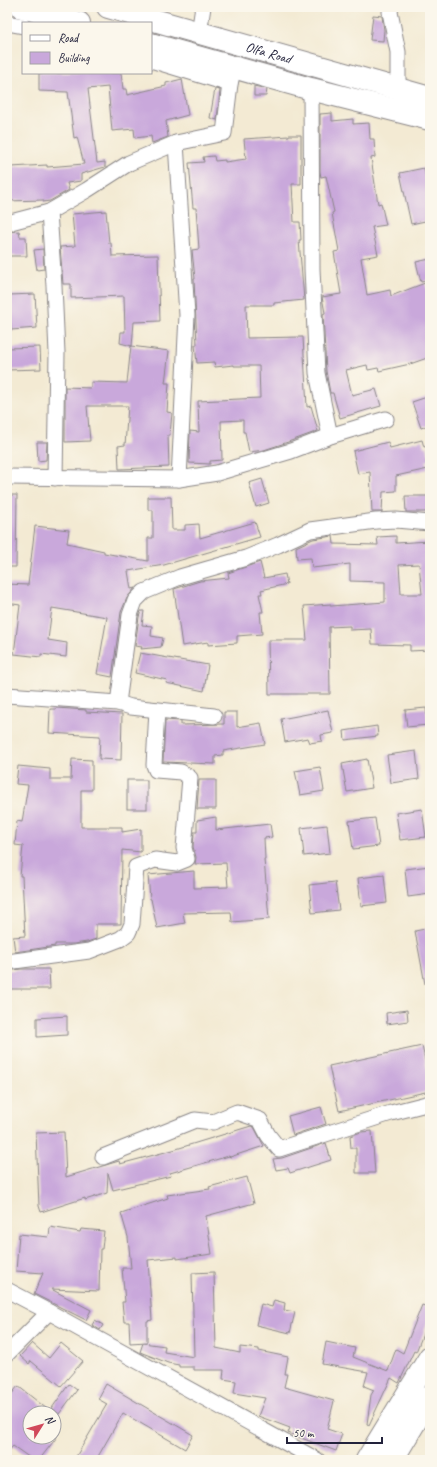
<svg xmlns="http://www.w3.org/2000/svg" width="437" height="1467" viewBox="0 0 437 1467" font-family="Caveat,sans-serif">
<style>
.building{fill:#c9a8db;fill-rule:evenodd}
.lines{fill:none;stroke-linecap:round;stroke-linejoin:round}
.minor-casing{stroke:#8a8687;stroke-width:17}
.primary-casing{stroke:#8a8687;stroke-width:24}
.trunk-casing{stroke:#8a8687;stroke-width:24}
.minor{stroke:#fff;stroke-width:15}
.primary{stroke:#fff;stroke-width:22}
.trunk{stroke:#fff;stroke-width:22}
.labels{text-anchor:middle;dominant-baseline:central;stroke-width:4;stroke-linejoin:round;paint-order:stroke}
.street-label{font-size:14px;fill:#22223b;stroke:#fbf7ec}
</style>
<rect width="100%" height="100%" fill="#fbf7ec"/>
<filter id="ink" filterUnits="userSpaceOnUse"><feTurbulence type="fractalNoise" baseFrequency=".025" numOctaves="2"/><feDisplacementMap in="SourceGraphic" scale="8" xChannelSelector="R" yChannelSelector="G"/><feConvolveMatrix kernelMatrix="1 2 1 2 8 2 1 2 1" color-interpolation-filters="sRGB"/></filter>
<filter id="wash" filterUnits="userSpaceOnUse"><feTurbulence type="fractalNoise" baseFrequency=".012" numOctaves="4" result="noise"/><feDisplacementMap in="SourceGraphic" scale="16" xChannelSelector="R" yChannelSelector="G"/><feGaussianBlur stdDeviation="0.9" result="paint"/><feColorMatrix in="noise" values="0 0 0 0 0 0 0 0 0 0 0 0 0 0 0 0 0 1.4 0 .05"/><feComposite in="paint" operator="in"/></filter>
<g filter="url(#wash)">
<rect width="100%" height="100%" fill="#f3ead3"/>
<g id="blocks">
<g class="building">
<polygon points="373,15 382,16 384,30 383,41 370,40"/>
<polygon points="39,73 121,73 123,89 126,89 127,95 166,86 166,83 182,79 188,115 166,121 168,137 152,143 151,136 135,138 134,129 112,131 108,87 88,89 97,163 105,162 105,167 81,174 81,181 67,183 69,190 50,201 43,202 43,200 7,201 7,171 11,171 11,167 47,165 47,167 84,164 77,137 74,138 68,92 39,91"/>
<polygon points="254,86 267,89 266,96 254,96"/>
<polygon points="215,89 220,90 217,120 210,118"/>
<polygon points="332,113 332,121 353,119 353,124 369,123 370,139 374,139 375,157 371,158 378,204 381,203 386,225 372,227 378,255 361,258 367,295 390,290 391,296 425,283 430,297 430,357 410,364 379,371 378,368 368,370 367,365 346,370 352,395 376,389 381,406 340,418 333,393 330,393 326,371 323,314 325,313 322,297 341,294 334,252 339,251 332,213 334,212 326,176 321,177 320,172 320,114"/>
<polygon points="289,135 301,135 301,184 292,184 294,222 300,222 301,240 299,240 304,300 274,303 274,305 246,305 247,338 303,337 307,407 311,406 318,431 288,442 264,450 249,452 245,432 243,432 243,420 221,421 222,460 210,461 210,464 189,463 190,431 199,432 198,401 260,398 259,366 234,366 234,365 215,367 214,362 197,363 195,345 197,345 194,279 195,279 192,250 199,249 196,208 193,208 189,163 204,162 203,157 214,156 215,161 225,160 225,162 246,159 244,139 289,136"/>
<polygon points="424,168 430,199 430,220 411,224 400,173"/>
<polygon points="106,211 109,243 111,243 112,256 158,255 160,321 134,322 132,346 120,343 121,332 125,332 124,296 71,298 71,284 63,284 60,247 75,246 72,214"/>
<polygon points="19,231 20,237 26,237 27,256 7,256 7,232"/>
<polygon points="43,249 44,269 37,270 34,250"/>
<polygon points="430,259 430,280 421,282 416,262"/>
<polygon points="35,294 37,328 11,330 9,295"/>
<polygon points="131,346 169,351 165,383 169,383 167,412 172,413 170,435 168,435 169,467 119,469 118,446 125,445 128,406 87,406 90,441 65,442 65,387 91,388 91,382 127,383"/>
<polygon points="40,347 41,369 7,370 7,348"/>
<polygon points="430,396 430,425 421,428 412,402"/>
<polygon points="422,440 424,447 427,446 430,460 426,461 428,469 396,476 396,491 383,492 382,512 372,512 370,472 358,474 353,451 388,442 390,448"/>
<polygon points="37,442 47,442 46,460 38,461"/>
<polygon points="262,479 269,503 256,507 249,483"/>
<polygon points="7,495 17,495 16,567 7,567"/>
<polygon points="405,496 430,496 430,512 406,512"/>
<polygon points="148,497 171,497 172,530 185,530 185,525 199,524 200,538 255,522 260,537 164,565 128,571 131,589 135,588 127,598 121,612 112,677 97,674 107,617 52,608 48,640 67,643 66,657 41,654 41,657 14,654 20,605 7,603 7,584 28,585 35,526 69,530 67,543 104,551 104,553 148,561 148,538 153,538 153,510 148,510"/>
<path d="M333 536 334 544 378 545 377 537 396 536V543L430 541V600H427L429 650 410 651V645L372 644 371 629 350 630V626L329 627 330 694H269L268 640H307L304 606 331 604V606L385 602V582L350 581V564L312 568 311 558 297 559 296 547 313 539ZM419 564 422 594H401L399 565Z"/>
<polygon points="260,562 264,578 285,574 287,584 261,590 262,594 259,594 263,612 260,612 262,634 237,636 237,643 208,645 208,642 182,646 174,589 200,581 229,578 228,573"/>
<polygon points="141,611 144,611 142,625 152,626 151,636 163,638 161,647 141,649 142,647 135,646 139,617"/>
<polygon points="140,653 208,665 204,691 166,683 167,680 135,673"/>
<polygon points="56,708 86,710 86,712 122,714 121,760 99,759 100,736 49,733 50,709 56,709"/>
<polygon points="426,708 428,725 407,727 405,710"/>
<polygon points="328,710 333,733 321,735 322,741 310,743 308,738 285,742 281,719"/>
<polygon points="224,712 237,712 237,727 261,723 265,744 223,751 223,755 215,756 215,764 163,762 165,720 181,721 181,725 224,724"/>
<polygon points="377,726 378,736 345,740 344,731"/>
<polygon points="416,751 419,779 391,783 387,755"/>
<polygon points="72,759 92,760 92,790 81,790 81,827 122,827 122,832 141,829 141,852 122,850 121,924 96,924 96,939 87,942 74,944 55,944 55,946 15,952 13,937 25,936 22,876 20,876 23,846 15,845 17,821 22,822 28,785 16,784 18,766 50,769 50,779 71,779"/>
<polygon points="367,759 372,788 347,792 342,764"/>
<polygon points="320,767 324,791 300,795 295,771"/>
<rect x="127" y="780" width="20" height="29"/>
<polygon points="199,780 216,780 216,809 197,809"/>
<polygon points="422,809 426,837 400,840 396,813"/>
<polygon points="216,817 216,830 270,824 272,837 264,838 265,859 264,859 269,919 232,922 231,912 183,913 185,923 157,928 151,899 150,899 148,875 194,871 194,888 228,887 226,863 195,864 196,857 193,847 194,832 197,832 197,820"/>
<polygon points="375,818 379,846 353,849 349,821"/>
<polygon points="327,825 330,853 304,856 301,828"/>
<polygon points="430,866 430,894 408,897 405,869"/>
<polygon points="384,875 387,903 361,906 358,878"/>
<polygon points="335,882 339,910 312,913 309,885"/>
<polygon points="430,928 430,984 425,984 415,931"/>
<polygon points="21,969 49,969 50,989 7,989 7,971"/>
<polygon points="407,1010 408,1021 387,1024 386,1013"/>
<polygon points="67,1016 67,1035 37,1037 37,1018"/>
<polygon points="422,1046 430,1082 430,1091 339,1111 329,1066"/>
<polygon points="321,1107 326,1124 293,1135 288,1116"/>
<polygon points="251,1126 254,1127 264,1146 230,1157 229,1156 170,1173 171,1176 113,1190 108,1173 107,1193 85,1200 85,1198 41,1212 39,1206 36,1133 64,1132 66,1177 119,1161 120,1164 173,1150"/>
<polygon points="372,1131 375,1173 356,1173 356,1148 351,1148 350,1136 361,1132"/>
<polygon points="326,1143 331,1160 290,1173 288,1168 276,1170 273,1159 282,1158"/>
<polygon points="247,1177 254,1203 206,1216 212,1254 177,1259 177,1257 148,1260 152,1320 147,1321 147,1342 130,1343 129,1322 124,1322 122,1302 125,1302 122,1268 131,1268 128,1237 121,1213 168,1198 167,1195 210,1189 209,1187"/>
<polygon points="50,1227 80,1232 81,1229 104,1231 102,1249 100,1249 99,1291 51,1289 91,1310 86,1320 34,1294 43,1273 16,1271 19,1234 49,1237"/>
<polygon points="214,1272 216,1348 240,1353 240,1347 259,1349 259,1351 288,1357 285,1374 287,1374 284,1387 334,1401 327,1429 342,1434 336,1451 288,1433 290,1428 258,1416 265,1398 234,1393 236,1381 223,1379 224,1370 194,1370 194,1367 179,1367 179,1365 168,1363 140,1352 143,1343 165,1346 164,1352 194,1357 192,1273"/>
<polygon points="274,1300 285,1303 284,1310 295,1312 290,1333 256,1325 261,1304 272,1307"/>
<polygon points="422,1305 430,1308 430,1316 416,1352 414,1351 399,1383 391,1378 369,1425 367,1424 371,1395 374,1390 364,1386 368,1372 322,1364 326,1342 355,1348 353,1357 388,1371 396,1349 403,1353"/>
<polygon points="95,1320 103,1325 100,1330 92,1325"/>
<polygon points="32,1343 49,1358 61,1343 83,1361 61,1386 31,1361 29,1364 20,1356"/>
<polygon points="69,1384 77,1390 59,1414 52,1408"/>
<polygon points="106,1384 193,1435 185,1449 123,1413 96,1460 74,1460 107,1404 98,1399"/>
<polygon points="18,1386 52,1413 30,1413 30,1437 57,1437 39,1460 33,1460 13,1446 7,1453 7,1400"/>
</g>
</g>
</g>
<g filter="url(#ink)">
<use href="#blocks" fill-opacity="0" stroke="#8a8687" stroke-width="1"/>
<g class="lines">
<defs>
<g id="minor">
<polyline points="391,7 390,12 398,52 398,88"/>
<polyline points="7,23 23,26"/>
<polyline points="199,33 203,7"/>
<polyline points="151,60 230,84"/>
<polyline points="311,89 312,269 317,373 330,436"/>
<polyline points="176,143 187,315 179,479"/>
<polyline points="49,212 54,286 57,353 55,478"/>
<polyline points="7,223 49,212 87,190 129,163 176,143 224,133 230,84 234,67"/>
<polyline points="7,477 179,479 217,473 291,451 330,436 386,419"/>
<polyline points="7,695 118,703 131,707 214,716"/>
<polyline points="118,703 130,615 135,601 144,592 180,577 246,558 278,545 310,530 376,521 396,520 430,523"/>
<polyline points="7,962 89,951 120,939 128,933 132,924 136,867 155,860 177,863 187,859 184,848 190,778 181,772 156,770 154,765 157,710"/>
<polyline points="103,1157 195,1120 213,1122 237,1112 260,1120 268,1135 279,1149 391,1113 430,1103"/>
<polyline points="7,1290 49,1312 317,1460"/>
<polyline points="7,1354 49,1312"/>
</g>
<g id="primary">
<polyline points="22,7 79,23"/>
<path id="s1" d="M108 7 430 98"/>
<polyline points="151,44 311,89 430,119"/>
</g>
<g id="trunk">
<polyline points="367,1460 430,1357"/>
<polyline points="392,1460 430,1397"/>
</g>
</defs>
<use href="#minor" class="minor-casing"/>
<use href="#primary" class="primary-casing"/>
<use href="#trunk" class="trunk-casing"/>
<use href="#minor" class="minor"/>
<use href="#primary" class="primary"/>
<use href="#trunk" class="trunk"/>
</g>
</g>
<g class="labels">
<g class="street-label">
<text stroke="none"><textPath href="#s1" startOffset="167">Olfa Road</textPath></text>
</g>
</g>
<rect width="437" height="1467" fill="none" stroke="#fbf7ec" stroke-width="24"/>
<rect x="22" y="22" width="130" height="52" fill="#fbf7ec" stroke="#a4a2a5"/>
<rect x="30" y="35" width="20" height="6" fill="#ffffff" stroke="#a4a2a5"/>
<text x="58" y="42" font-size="12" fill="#22223b">Road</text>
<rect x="30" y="52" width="20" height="12" fill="#c9a8db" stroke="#a4a2a5"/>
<text x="58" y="62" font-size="12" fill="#22223b">Building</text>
<g transform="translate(42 1425) rotate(53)"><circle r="19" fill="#fbf7ec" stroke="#a4a2a5"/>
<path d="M0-3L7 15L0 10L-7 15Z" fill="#d1495b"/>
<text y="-6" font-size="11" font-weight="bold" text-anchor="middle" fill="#22223b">N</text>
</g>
<path d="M287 1437v6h95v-6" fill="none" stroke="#22223b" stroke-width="2"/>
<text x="293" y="1437" font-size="12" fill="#22223b" stroke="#fbf7ec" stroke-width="3" paint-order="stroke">50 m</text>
</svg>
